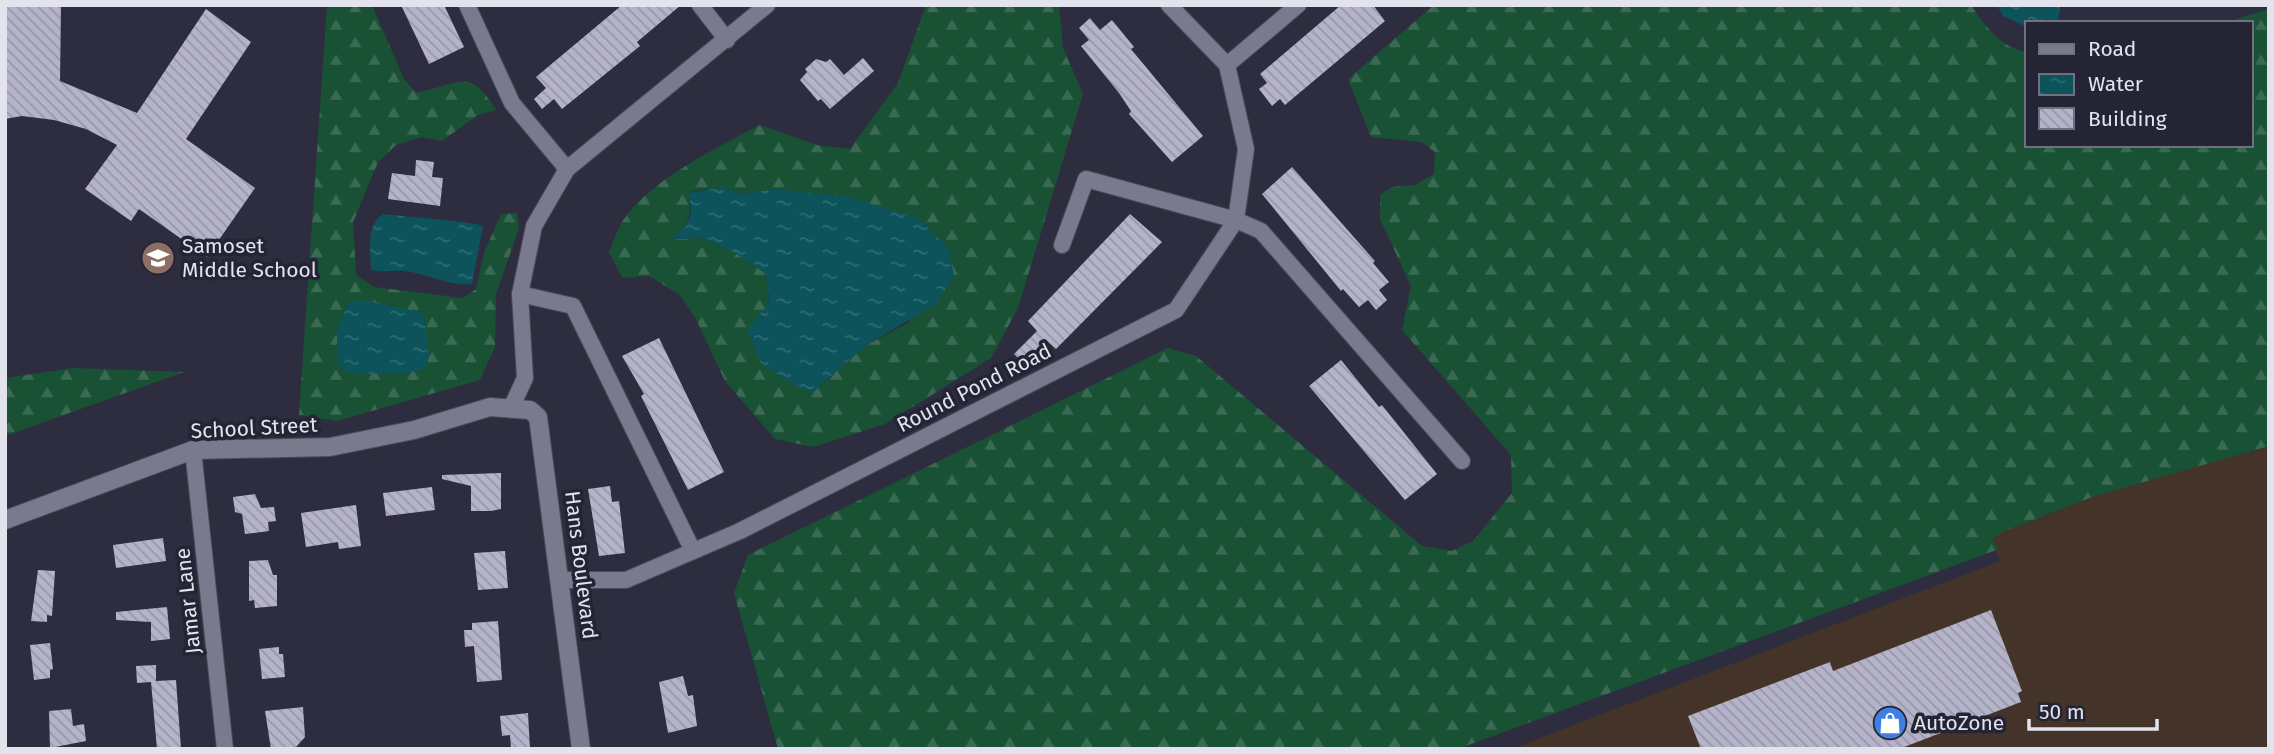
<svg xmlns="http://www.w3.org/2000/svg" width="2274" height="754" viewBox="0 0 2274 754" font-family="'Fira Sans',sans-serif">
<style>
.commercial{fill:#443328}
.forest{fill:url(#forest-firs);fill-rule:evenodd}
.water{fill:url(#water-ripples)}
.building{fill:url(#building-back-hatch)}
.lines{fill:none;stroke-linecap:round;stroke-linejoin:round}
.minor-casing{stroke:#4b4b59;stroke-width:18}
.tertiary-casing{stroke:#4b4b59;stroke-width:20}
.minor{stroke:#7a798d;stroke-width:16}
.tertiary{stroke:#7a798d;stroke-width:18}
.labels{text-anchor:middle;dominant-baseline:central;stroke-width:7;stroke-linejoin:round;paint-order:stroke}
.poi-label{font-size:21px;fill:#e3e3ee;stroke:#242434;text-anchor:start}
.street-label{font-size:21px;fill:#e3e3ee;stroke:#242434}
</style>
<defs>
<pattern id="forest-firs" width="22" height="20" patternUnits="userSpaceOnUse" patternTransform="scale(1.75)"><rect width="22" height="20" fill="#195135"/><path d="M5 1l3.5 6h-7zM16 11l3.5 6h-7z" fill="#3a6a53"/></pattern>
<pattern id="water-ripples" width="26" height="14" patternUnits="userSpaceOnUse" patternTransform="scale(1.75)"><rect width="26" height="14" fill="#0c535c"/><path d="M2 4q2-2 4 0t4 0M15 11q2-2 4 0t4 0" fill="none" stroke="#2f6c74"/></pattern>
<pattern id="building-back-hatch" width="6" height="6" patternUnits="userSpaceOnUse" patternTransform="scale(1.75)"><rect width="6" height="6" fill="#b4b3c9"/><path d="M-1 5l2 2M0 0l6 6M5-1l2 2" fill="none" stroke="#9897a8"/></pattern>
</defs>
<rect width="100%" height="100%" fill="#2e2d3f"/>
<polygon class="commercial" points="2269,446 2269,749 1511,749 2000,561 1991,539 2005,531 2095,496"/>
<g class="forest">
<path d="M327 5H372L404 79 416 93C461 84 468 66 496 110L478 115 442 141 421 137 396 145 378 162 353 222 356 275 374 287 463 298 476 289 484 253 501 214 517 213 519 228 496 294 495 347 480 380 337 421 299 415Z"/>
<path d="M926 5H1059L1063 48 1083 94 1018 308 991 358 885 424 813 447 775 439 725 381 695 317 680 295 649 276 622 278 609 252C613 242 617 231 622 222 648 181 718 147 760 125L817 145 850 149 898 83ZM723 187 741 194 776 189 910 322 865 346 813 392 769 304 766 274C747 260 720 239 695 238 686 238 683 241 673 237 692 224 690 214 689 192Z"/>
<path d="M1434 5H1971C1985 26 2001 48 2027 52V145H2251V23H2223L2269 9V446L2095 496 2005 531 1992 539 1999 549 1458 749H778L734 593 748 555 1168 348 1196 356 1422 546 1452 551 1473 541 1512 493 1511 455 1402 330 1411 286 1380 219V195L1392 187 1415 185 1434 174 1435 152 1421 142 1371 137 1348 79Z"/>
<polygon points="73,368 184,372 5,436 5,378"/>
</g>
<g class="water">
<polygon points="1997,5 2060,5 2058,23 2027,23 2027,27 2003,16"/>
<path d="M723 187 741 194 776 189 848 197 918 218 949 249 954 276 936 304 865 346 813 392 797 387 761 363 747 330 769 303 766 274C748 261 718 239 695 238 686 238 682 241 672 237 693 223 692 216 689 193Z"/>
<path d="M383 214C398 216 477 222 483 226L472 284C449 286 433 276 411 272 398 269 385 273 371 270 371 250 365 227 383 214Z"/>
<polygon points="363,300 423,313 429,356 426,368 406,373 350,374 337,363 337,328 349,302"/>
</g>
<g class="building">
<polygon points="5,5 61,5 60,81 137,113 206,9 251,42 186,139 255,188 207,257 139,209 131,221 85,189 117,145 86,129 54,120 22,116 5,119"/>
<polygon points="401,5 444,5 464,47 429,64"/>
<polygon points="622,5 681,5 637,42 640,46 562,109 554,99 542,109 534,99 546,88 536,77"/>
<polygon points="1341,5 1373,5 1385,21 1285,105 1280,99 1272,106 1259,89 1267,83 1260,74"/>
<polygon points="1090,18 1100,30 1112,20 1134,47 1131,49 1203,136 1172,162 1129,114 1131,111 1119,93 1081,46 1089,40 1079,28"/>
<polygon points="863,58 874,71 830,109 821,99 818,101 800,80 807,72 805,69 816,59 826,62 830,59 844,75"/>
<polygon points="416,160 434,162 432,177 443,178 440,206 388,199 392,173 415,176"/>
<polygon points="1292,167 1375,261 1373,263 1389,282 1379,290 1387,300 1376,310 1368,300 1359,307 1343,289 1341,291 1262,194"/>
<polygon points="1130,214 1162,242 1056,349 1046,340 1023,363 1014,354 1037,331 1028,321"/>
<polygon points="659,338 724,472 688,490 641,396 644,394 622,356"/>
<polygon points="1341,360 1379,407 1382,405 1437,474 1405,500 1309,386"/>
<polygon points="501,473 501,509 491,511 471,511 471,486 442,479 442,475"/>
<polygon points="610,486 612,502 619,501 625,553 599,556 588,489"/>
<polygon points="432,487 435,510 386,516 383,493"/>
<polygon points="255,494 261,508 274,507 276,521 268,522 269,531 245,534 242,514 235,512 233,497"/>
<polygon points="356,505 361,546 339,549 338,542 306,547 301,513"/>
<polygon points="163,538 166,561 116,568 113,545"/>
<polygon points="505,551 508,588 478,590 474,553"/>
<polygon points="268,560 273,575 277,575 277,606 255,608 254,600 249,601 249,561"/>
<polygon points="38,570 55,571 52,616 47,615 47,622 31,621"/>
<polygon points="167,607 170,639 151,641 151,622 116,620 116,612"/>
<polygon points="1991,610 2022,691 2018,693 2021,702 1899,749 1701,749 1688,716 1830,662 1833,671"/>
<polygon points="498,621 502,680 477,682 474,646 465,647 464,630 472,630 472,623"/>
<polygon points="50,643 53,669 50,670 50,678 34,680 30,645"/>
<polygon points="279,647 279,654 283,654 285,677 262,679 259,649"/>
<polygon points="156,665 156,681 176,680 181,749 157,749 151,682 137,683 136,666"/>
<polygon points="683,676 688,696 693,695 697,726 668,733 659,682"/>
<polygon points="303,707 305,737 296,747 271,749 265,711"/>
<polygon points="71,709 73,726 84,724 86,741 50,748 49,711"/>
<polygon points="528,713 530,749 511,749 510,735 502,736 500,716"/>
</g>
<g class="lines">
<defs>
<g id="minor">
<polyline points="467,5 512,103 567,169"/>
<polyline points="700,5 727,40"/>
<polyline points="1227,65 1298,5"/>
<polyline points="1062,245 1086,179 1236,220 1261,231 1462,461"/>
<polyline points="520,294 573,306 693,551"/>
<polyline points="511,408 525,378 520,294 534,226 567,169 767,5"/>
<polyline points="193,450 225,749"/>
<polyline points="561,580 626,580 740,531 1176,310 1236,220 1246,149 1227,65 1169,5"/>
</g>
<polyline id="tertiary" points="5,520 193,450 330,447 414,430 490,407 530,410 538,417 581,749"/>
</defs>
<use href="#minor" class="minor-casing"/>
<use href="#tertiary" class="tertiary-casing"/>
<use href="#minor" class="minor"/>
<use href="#tertiary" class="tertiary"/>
</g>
<defs>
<symbol id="school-disc" viewBox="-11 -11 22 22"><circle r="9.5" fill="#8d6e63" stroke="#242434"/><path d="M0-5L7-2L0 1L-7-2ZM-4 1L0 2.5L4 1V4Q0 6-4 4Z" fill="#fff"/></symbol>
<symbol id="shop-disc" viewBox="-11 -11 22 22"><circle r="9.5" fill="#3f7fe0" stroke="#242434"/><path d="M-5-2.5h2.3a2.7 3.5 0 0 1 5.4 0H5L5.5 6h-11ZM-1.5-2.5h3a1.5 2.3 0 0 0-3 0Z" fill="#fff"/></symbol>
</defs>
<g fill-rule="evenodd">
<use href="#school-disc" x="139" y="239" width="38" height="38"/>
<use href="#shop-disc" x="1871" y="704" width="38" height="38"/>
</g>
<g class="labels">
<g class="poi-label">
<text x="182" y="246">Samoset<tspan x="182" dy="24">Middle School</tspan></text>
<text x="1914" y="723">AutoZone</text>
</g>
<g class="street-label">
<text transform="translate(974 388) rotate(-27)">Round Pond Road</text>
<text transform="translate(254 428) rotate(-3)">School Street</text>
<text transform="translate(581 565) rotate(83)">Hans Boulevard</text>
<text transform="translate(188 601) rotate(-96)">Jamar Lane</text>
</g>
</g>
<rect width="2274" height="754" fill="none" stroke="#e3e3ee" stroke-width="14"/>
<rect x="2025" y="21" width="228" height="126" fill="#242434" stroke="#70707e" stroke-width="2"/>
<rect x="2039" y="44" width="35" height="10" fill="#7a798d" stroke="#70707e" stroke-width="2"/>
<text x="2088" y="56" font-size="21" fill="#e3e3ee">Road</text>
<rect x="2039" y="74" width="35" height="21" fill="url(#water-ripples)" stroke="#70707e" stroke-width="2"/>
<text x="2088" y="91" font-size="21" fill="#e3e3ee">Water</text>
<rect x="2039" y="108" width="35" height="21" fill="url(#building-back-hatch)" stroke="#70707e" stroke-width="2"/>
<text x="2088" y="126" font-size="21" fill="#e3e3ee">Building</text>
<path d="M2029 719v10h128v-10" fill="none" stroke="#e3e3ee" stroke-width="3.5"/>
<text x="2039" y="719" font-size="21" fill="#e3e3ee" stroke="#242434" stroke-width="5" paint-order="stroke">50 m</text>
</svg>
